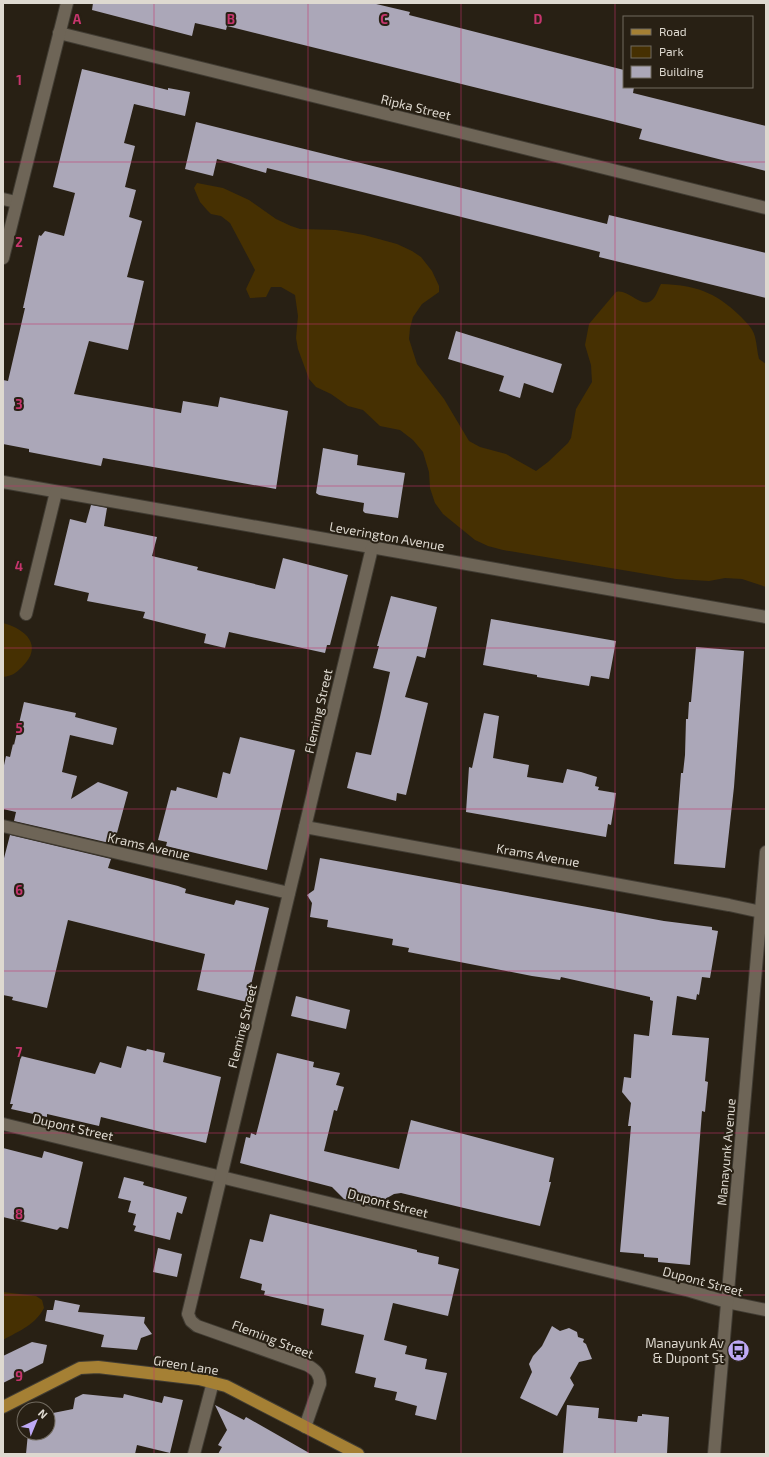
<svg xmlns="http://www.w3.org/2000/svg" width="769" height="1457" viewBox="0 0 769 1457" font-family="'Exo 2',sans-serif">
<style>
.green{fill:#463002}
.building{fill:#aba7b8}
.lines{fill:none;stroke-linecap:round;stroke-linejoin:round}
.minor-casing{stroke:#413c33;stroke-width:14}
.major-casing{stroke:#413c33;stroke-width:14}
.minor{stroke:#6e6557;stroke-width:12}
.major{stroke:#a58034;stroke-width:12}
.grid{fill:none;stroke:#c6356d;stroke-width:1;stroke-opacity:0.55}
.labels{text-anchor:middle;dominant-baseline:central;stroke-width:4;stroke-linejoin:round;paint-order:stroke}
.street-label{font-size:13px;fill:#ded9d0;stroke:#282014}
.poi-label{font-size:13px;fill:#ded9d0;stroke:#282014;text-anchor:end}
.grid-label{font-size:13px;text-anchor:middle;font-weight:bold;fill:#c6356d;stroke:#282014;stroke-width:4;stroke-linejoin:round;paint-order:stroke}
</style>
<rect width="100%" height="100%" fill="#282014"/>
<g class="green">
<path d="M197 183 223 188 249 200 276 219 291 226 300 229 336 230 364 235 397 244 412 251 421 257 432 271 439 286V292L422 304 413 317 410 328 409 339 417 364 444 399 469 441 480 447 506 454 536 471 548 462 568 443 571 438 576 409 592 382 591 365 585 345 589 324 616 292C629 288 643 312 654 298 657 294 658 289 661 284 695 285 715 292 739 315 746 322 753 328 755 337 757 344 757 352 759 359L766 364V587L742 579 725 578 709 581 676 579 503 550 488 546 475 540 443 514 435 503 430 488 429 472 423 452 413 440 400 430 380 426 363 410 348 406 331 394 316 387 309 379 298 349 296 338 298 316 295 295 281 287H271L266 297 250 298 246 289 255 270 230 223 221 216 211 214 207 210 200 202 194 188Z"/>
<path d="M3 623C26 629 44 646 22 667 16 673 12 676 3 677Z"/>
<path d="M3 1292 36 1296 42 1300 44 1308C35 1325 19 1331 3 1340Z"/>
</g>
<g class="building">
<polygon points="93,3 372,3 410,12 409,15 624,70 624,87 634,87 633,93 766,126 766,171 639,139 642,129 603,119 227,26 226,30 195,23 192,36 92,10"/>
<polygon points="82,69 168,90 168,88 190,92 185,116 134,104 124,143 135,146 125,187 136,190 129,217 142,221 127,277 144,281 128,350 89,341 74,394 181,413 183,401 218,407 220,397 288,411 276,489 103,458 101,466 29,452 29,449 3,444 3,380 8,381 25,308 23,308 39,235 41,236 45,231 64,236 75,193 53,187"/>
<polygon points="196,122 607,224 609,215 766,253 766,298 599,257 600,252 267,168 266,173 217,159 213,176 185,169"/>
<polygon points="456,331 562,364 553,393 524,383 520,398 499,391 504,376 448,359"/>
<polygon points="323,448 358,455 357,465 405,473 398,518 365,513 363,511 364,503 319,495 316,493"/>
<polygon points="91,505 107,508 104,526 157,537 152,556 198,567 197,570 275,589 283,558 348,575 330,645 327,645 325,653 229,632 225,648 204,643 206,634 143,618 145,612 87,601 89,593 54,585 70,519 86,523"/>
<polygon points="391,596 437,607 425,658 417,656 405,697 428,703 406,795 397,793 396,801 347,788 356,752 371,755 380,717 390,672 373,668 379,646 377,646"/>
<polygon points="491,619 616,641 609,679 591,676 589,686 537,677 537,675 483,665"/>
<polygon points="696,647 744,651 734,787 725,868 674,864 681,773 683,773 685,755 686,719 688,719 689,702 691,702"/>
<polygon points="24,702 76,713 75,717 117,728 113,745 70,735 62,772 77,776 71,799 98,782 128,792 114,844 14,821 16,812 3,809 3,770 6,756 10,757 13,744 14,745"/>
<polygon points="484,713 499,716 493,758 529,765 527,777 563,783 567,769 581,772 597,777 595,786 599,787 598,790 616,793 611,825 608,824 606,837 466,812 469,767 472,768"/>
<polygon points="240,737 295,750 267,870 166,846 167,842 158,840 171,790 176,791 177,787 217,798 223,772 230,774"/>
<polygon points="10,835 111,859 108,868 178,886 186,889 185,893 234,905 236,900 269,908 247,1002 197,990 205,954 68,920 47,1008 12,1000 13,997 3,995 3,862"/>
<polygon points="320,858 664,921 712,927 712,930 718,931 710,978 702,977 699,995 697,994 696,1000 677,996 672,1035 709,1038 705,1081 708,1082 705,1112 702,1111 690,1265 658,1262 658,1258 644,1257 644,1254 620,1252 631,1126 628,1126 631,1103 622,1092 624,1077 631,1078 634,1034 649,1036 653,1001 650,1000 650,997 561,977 560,980 532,976 408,952 409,948 392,945 393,939 327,927 328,920 310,917 312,903 307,895 314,890"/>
<polygon points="296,996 350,1010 346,1029 291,1016"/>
<polygon points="127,1046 146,1051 147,1049 165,1053 163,1062 221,1077 206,1143 101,1117 99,1126 47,1114 47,1117 11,1109 13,1104 10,1104 21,1056 95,1074 100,1062 121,1068"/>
<polygon points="277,1053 314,1062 313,1067 340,1073 336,1085 344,1087 337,1111 334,1110 324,1151 399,1169 411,1120 554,1158 549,1182 551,1182 540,1226 401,1193 394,1194 373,1206 344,1199 332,1187 240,1163 246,1137 250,1138 251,1133 256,1135"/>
<polygon points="3,1148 42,1158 44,1151 83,1162 68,1229 60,1227 57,1230 3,1217"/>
<polygon points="124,1177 144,1182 143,1185 187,1197 182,1214 177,1212 170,1240 134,1231 136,1226 133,1225 136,1214 128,1212 131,1201 118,1198"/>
<polygon points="270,1214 417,1250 417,1252 439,1257 438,1264 459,1269 448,1316 393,1303 384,1340 407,1346 405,1354 427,1359 425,1369 447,1373 436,1420 415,1415 417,1406 395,1400 397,1392 374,1387 376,1378 355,1373 364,1335 321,1325 324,1309 264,1295 265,1291 261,1290 262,1284 240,1278 250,1239 263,1242"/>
<polygon points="158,1248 182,1254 177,1277 153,1272"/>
<polygon points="55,1300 80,1305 78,1312 145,1317 144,1323 152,1334 141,1338 137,1350 101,1347 104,1335 45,1321 47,1310 53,1310"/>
<polygon points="552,1326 560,1331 569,1328 577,1332 578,1337 584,1339 583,1342 586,1344 592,1359 579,1362 570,1378 574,1385 557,1416 520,1398 532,1372 529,1364 533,1356 542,1346"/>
<polygon points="32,1342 47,1345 43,1363 3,1383 3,1356"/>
<polygon points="83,1394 123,1398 124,1394 162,1403 164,1396 183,1400 170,1453 137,1445 135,1454 26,1454 28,1433 48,1433 48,1414 73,1409 75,1398"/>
<polygon points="215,1405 244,1420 246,1417 311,1454 218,1454 222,1447 218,1445 227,1430"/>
<polygon points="567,1405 599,1408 598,1418 637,1422 638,1416 642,1416 642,1414 669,1417 667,1454 563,1454"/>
</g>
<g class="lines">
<defs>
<g id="minor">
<polyline points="59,33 766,208"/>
<polyline points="3,199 16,202"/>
<polyline points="3,258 67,3"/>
<polyline points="3,482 766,617"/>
<polyline points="26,614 56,492"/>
<polyline points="3,826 289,893"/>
<polyline points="305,827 729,905 766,913"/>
<polyline points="3,1124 690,1291 727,1302 766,1310"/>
<path d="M305 1427 320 1384C320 1374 316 1370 307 1365L197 1326 191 1321 188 1314 372 548"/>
<polyline points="194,1454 213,1382"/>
<polyline points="714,1454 766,852"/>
</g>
<polyline id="major" points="3,1407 80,1368 98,1367 199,1379 226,1386 358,1454"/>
</defs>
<use href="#minor" class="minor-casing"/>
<use href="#major" class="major-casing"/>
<use href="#minor" class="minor"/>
<use href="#major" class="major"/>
</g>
<path class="grid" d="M154 3V1454M308 3V1454M461 3V1454M615 3V1454M3 162H766M3 324H766M3 486H766M3 648H766M3 809H766M3 971H766M3 1133H766M3 1295H766"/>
<defs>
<symbol id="bus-disc" viewBox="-11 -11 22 22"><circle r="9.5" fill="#bea9f5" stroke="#282014"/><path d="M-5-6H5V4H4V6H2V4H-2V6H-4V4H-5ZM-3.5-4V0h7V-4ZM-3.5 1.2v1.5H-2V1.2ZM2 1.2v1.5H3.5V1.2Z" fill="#111"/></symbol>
</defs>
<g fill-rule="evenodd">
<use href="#bus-disc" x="726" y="1338" width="25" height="25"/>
</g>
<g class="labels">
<g class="street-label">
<text transform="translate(416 107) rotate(14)">Ripka Street</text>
<text transform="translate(387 536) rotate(10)">Leverington Avenue</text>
<text transform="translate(318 711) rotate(-77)">Fleming Street</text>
<text transform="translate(149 846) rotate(13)">Krams Avenue</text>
<text transform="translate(538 855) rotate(10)">Krams Avenue</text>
<text transform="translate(242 1026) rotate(-76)">Fleming Street</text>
<text transform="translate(73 1127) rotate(13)">Dupont Street</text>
<text transform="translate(726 1152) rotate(-85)">Manayunk Avenue</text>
<text transform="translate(388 1203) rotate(14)">Dupont Street</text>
<text transform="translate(703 1281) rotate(15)">Dupont Street</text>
<text transform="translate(273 1339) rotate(21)">Fleming Street</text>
<text transform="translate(186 1365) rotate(9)">Green Lane</text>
</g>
<g class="poi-label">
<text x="724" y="1343">Manayunk Av<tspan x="724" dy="15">&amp; Dupont St</tspan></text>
</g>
</g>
<g class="grid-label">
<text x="77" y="24">A</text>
<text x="231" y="24">B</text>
<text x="384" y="24">C</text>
<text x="538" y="24">D</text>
<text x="19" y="85">1</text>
<text x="19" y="247">2</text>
<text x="19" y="409">3</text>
<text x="19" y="571">4</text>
<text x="19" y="733">5</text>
<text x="19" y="895">6</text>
<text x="19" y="1057">7</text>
<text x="19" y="1219">8</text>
<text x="19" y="1381">9</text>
</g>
<rect width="769" height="1457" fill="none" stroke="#ded9d0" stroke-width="8"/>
<rect x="623" y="16" width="130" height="72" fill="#282014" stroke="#716a5f"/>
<rect x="631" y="29" width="20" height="6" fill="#a58034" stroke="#716a5f"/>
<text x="659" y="36" font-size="12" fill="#ded9d0">Road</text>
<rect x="631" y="46" width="20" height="12" fill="#463002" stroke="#716a5f"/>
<text x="659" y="56" font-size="12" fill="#ded9d0">Park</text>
<rect x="631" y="66" width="20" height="12" fill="#aba7b8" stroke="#716a5f"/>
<text x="659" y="76" font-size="12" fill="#ded9d0">Building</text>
<g transform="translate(36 1421) rotate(44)"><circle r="19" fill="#282014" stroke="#716a5f"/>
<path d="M0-3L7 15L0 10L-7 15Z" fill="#bea9f5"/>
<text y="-6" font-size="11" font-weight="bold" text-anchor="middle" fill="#ded9d0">N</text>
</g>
</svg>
